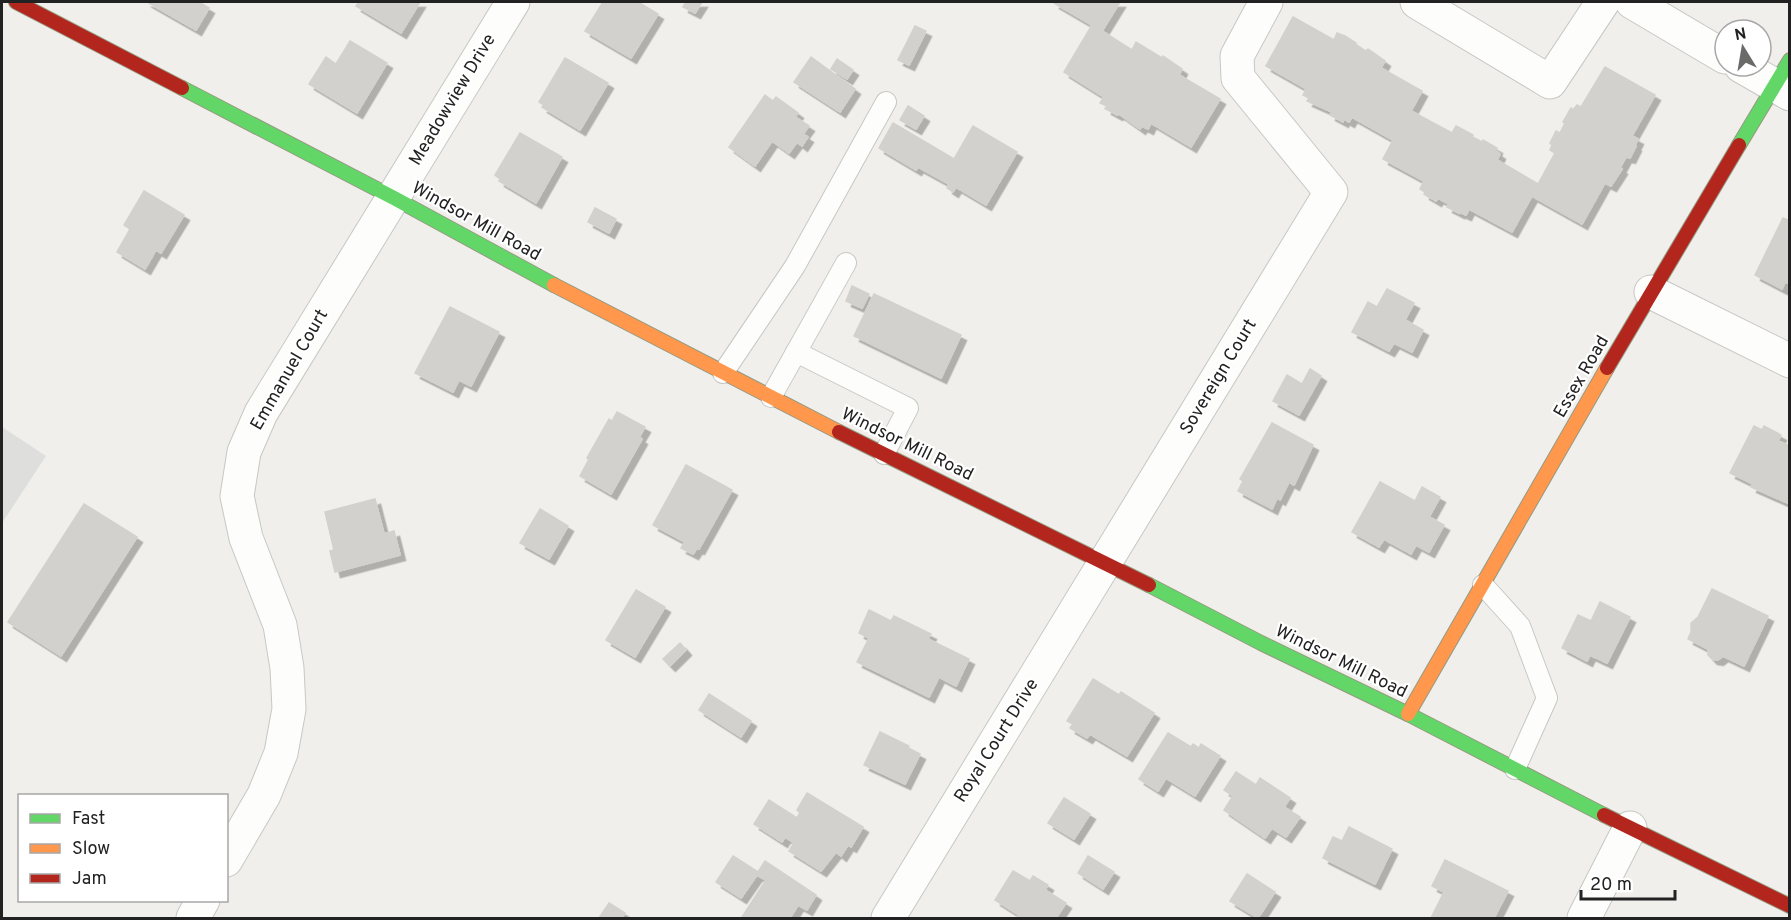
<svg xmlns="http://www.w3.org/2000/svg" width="1791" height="920" viewBox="0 0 1791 920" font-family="Overpass,sans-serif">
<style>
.religious{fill:#dededc}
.building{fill:#d3d1ce;stroke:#d3d1cc;stroke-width:1.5;filter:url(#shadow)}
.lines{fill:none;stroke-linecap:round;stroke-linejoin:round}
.lane-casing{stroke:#c7c7c5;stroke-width:22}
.street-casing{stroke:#c7c7c5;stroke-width:35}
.fast-casing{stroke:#959a82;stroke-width:16}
.slow-casing{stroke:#959a82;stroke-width:16}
.jam-casing{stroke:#959a82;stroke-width:16}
.lane{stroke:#fdfdfc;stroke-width:20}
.street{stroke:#fdfdfc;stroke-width:33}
.fast{stroke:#63d668;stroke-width:14}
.slow{stroke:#ff974d;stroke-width:14}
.jam{stroke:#b3261e;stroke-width:14}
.labels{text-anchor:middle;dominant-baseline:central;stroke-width:4.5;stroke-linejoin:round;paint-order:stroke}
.street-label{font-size:18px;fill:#222;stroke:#fff}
</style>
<defs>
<filter id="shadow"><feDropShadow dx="5.5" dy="5.5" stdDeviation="0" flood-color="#0004"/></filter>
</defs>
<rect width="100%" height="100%" fill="#f0efeb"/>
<polygon class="religious" points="2,427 46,456 2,523"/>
<g class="building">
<polygon points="147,2 199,2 209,8 196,30"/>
<polygon points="359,2 420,2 401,33 356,6"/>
<polygon points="603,2 638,2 658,14 631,58 585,31"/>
<polygon points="686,2 702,2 695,13 683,7"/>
<polygon points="1055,2 1120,2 1102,31 1132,50 1136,42 1162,58 1163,56 1182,69 1179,75 1220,99 1191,147 1151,123 1148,129 1142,126 1140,129 1119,114 1117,115 1106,109 1107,106 1100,103 1104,97 1064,72 1092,25 1054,3"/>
<polygon points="1293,17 1334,40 1337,33 1345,36 1356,43 1355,45 1366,51 1368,49 1385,61 1381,68 1422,91 1411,111 1452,133 1456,126 1460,128 1473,135 1472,137 1482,142 1483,140 1497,148 1496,151 1500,154 1497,160 1538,184 1555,153 1550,150 1552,145 1550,143 1556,131 1560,133 1565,123 1563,122 1571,108 1573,110 1577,105 1581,107 1605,67 1655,95 1632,136 1638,139 1635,145 1636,146 1630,158 1626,157 1620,168 1622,169 1611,186 1605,183 1582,224 1532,196 1512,232 1469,209 1466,215 1459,212 1459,213 1447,207 1449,204 1438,198 1436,201 1424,194 1425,192 1420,189 1424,181 1383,159 1393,140 1352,117 1349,122 1344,119 1343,122 1330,115 1332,112 1307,101 1309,98 1303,95 1306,90 1305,88 1266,66"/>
<polygon points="915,26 926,31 909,65 898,60"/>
<polygon points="350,41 387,63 357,113 309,84 326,57 336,64"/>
<polygon points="811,57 855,89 840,112 794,82"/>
<polygon points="565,58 608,83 580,130 542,107 544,105 539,102"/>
<polygon points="837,59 853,70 847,79 831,69"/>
<polygon points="765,95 773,101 776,97 798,113 795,117 809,126 803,134 808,137 802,146 797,142 789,153 772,141 755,166 729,147"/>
<polygon points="908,106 924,116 916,129 900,120"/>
<polygon points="893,123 954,159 973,126 1017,152 986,205 956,187 953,192 947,188 949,184 918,167 916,170 879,148"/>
<polygon points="520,133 562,157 536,203 499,181 500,179 495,175"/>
<polygon points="144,191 184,215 161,253 156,250 145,269 117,252 130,229 124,225"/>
<polygon points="595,208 616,219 609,233 588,222"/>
<polygon points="1783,218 1790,221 1790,284 1785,282 1782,289 1755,275"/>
<polygon points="852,286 869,294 862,308 846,301"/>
<polygon points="1387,289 1414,303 1405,320 1423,330 1412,352 1394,343 1389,351 1352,332 1368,302 1377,307"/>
<polygon points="874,294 961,335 941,378 854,336"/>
<polygon points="450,307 499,332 471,386 459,380 453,392 415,373"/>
<polygon points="1310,369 1321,376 1299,415 1273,401 1287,375 1302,384"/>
<polygon points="617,412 645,427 639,437 642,439 611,494 580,476 589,459 587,458 609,419 612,421"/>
<polygon points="1272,423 1313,445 1294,485 1289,482 1280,500 1277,498 1272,509 1238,491 1243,481 1240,479"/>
<polygon points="1754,426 1762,430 1764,426 1781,435 1778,441 1790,446 1790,504 1751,487 1753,484 1730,473"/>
<polygon points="686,465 732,490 699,549 697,548 693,554 681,548 685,542 653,525"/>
<polygon points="1380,482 1415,501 1422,487 1440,497 1429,517 1444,525 1429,552 1416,545 1411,554 1384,539 1379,547 1352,532"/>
<polygon points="375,499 384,534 394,531 400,555 335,572 330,551 334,550 325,512"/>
<polygon points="84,504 137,537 61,656 8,622"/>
<polygon points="540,509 568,526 549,559 520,543"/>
<polygon points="1712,589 1768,616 1744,666 1723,656 1718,660 1712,659 1708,655 1708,649 1688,639 1691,632 1691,623 1698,617"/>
<polygon points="636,590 665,607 635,657 606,640"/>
<polygon points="1600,602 1630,617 1607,663 1590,655 1587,661 1562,648 1578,615 1591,621"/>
<polygon points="869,610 891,621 894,616 931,634 928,639 969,659 956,686 939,677 929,697 857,662 869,638 859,633"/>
<polygon points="680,643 686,650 670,666 663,659"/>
<polygon points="1093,679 1119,695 1121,692 1154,713 1127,756 1090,734 1087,738 1070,728 1073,724 1067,721"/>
<polygon points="709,694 751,721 741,737 699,710"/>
<polygon points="880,732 909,746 908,748 920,754 905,784 864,765"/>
<polygon points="1168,733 1191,747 1193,744 1199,748 1201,744 1220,756 1195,796 1166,778 1158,791 1139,779"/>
<polygon points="1236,772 1256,785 1260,778 1290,798 1284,807 1300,817 1286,837 1272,828 1265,838 1224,810 1233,796 1224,790"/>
<polygon points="807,793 863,827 851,847 848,845 841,856 836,852 821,871 789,851 794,843 785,837 782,842 754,824 769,800 797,818 800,813 797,810"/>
<polygon points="1064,798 1090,814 1074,839 1048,823"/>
<polygon points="1349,827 1392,849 1375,884 1323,858 1333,837 1342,841"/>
<polygon points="733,856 758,872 765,861 816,895 807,910 798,905 790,918 744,918 742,917 766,880 757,875 741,898 716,882"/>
<polygon points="1088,856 1114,872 1103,889 1078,873"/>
<polygon points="1445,860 1508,891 1494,918 1431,918 1444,892 1432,886"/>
<polygon points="1013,871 1030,881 1033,876 1048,885 1045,890 1066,903 1056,918 1017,918 1019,915 995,900"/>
<polygon points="1247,874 1275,892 1258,918 1230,901"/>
<polygon points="609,903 625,913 622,918 599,918"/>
</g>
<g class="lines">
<defs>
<g id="lane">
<polyline points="796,352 908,408 884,454"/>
<polyline points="723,373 795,266 886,102"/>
<polyline points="771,397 846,263"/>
<polyline points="1483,585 1520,626 1547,698 1515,769"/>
</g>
<g id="street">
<polyline points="1417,2 1550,82 1603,2"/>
<polyline points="1632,2 1725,57"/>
<polyline points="1741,66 1790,94"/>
<polyline points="1651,292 1790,361"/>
<polyline points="226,860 264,795 281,753 289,709 287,668 280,625 246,538 237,496 244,452 261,413 513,2"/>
<polyline points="193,918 203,900"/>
<polyline points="888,918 1331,192 1238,78 1237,56 1266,2"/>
<polyline points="1584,918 1630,828"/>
</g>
<g id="fast">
<polyline points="182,88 394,198 554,285"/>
<polyline points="1739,145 1790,60"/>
<polyline points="1149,585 1261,643 1408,714 1604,815"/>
</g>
<g id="slow">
<polyline points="554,285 839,432"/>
<polyline points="1408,714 1607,368"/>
</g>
<g id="jam">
<polyline points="16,2 182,88"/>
<polyline points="1607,368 1739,145"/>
<polyline points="839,432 1149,585"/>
<polyline points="1604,815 1790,906"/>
</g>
</defs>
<use href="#lane" class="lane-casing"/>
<use href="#street" class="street-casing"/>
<use href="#fast" class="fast-casing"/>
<use href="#slow" class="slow-casing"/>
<use href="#jam" class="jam-casing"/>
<use href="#lane" class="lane"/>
<use href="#street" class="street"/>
<use href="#fast" class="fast"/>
<use href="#slow" class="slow"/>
<use href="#jam" class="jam"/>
</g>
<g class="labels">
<g class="street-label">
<text transform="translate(453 100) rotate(-59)">Meadowview Drive</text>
<text transform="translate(476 222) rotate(29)">Windsor Mill Road</text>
<text transform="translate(290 370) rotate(-60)">Emmanuel Court</text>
<text transform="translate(1219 377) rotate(-59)">Sovereign Court</text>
<text transform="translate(1582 377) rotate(-60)">Essex Road</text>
<text transform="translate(907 445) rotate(26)">Windsor Mill Road</text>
<text transform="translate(1341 662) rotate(26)">Windsor Mill Road</text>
<text transform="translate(997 741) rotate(-58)">Royal Court Drive</text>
</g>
</g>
<rect width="1791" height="920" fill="none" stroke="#222222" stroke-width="6"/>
<rect x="18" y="794" width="210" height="108" fill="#ffffff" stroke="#a7a7a7" stroke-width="1.5"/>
<rect x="30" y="814" width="30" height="9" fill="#63d668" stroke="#a7a7a7" stroke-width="1.5"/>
<text x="72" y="824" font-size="18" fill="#222222">Fast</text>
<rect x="30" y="844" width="30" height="9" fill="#ff974d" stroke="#a7a7a7" stroke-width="1.5"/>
<text x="72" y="854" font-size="18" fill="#222222">Slow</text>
<rect x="30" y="874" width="30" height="9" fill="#b3261e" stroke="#a7a7a7" stroke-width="1.5"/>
<text x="72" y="884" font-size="18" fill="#222222">Jam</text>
<g transform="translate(1743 48) rotate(349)"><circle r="28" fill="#ffffff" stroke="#a7a7a7" stroke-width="1.5"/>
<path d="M0-4.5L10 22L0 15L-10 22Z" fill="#6a6a68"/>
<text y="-9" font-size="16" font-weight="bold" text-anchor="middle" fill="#222222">N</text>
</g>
<path d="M1581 890v9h94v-9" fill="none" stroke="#222222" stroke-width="3"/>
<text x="1590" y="890" font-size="18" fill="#222222" stroke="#ffffff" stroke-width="4.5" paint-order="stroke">20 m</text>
</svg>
